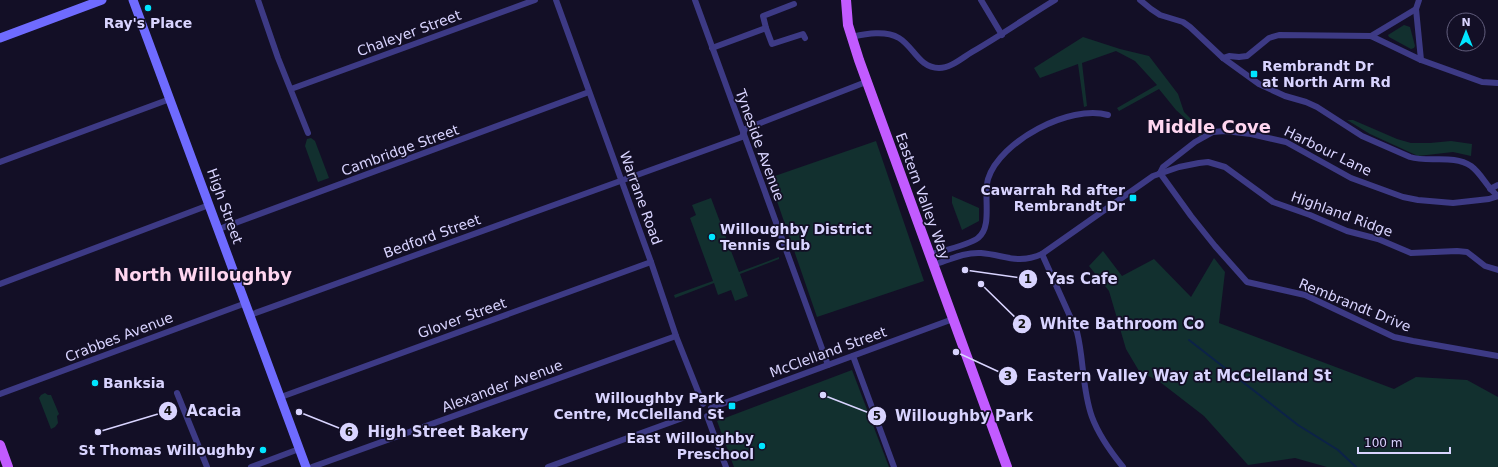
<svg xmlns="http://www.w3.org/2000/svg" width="1498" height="467" viewBox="0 0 1498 467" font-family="'DejaVu Sans',sans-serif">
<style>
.green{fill:#12302f}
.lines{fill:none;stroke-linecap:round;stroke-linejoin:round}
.stream{stroke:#0c2248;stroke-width:2}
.street{stroke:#3d3a85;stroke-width:6}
.secondary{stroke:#6f6bff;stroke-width:9}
.primary{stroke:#c25bff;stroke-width:10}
.poi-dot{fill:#00e5ff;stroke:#130f26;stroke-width:1.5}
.labels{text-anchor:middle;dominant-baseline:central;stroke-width:3.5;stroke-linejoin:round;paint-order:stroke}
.poi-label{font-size:14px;font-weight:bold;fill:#d9d4ff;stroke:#130f26;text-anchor:end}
.street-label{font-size:14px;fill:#d9d4ff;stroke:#130f26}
.district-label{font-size:18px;font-weight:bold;fill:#ffd6f0;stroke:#130f26}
.leader{fill:none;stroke:#d9d4ff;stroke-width:1.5}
.callout-dot{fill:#d9d4ff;stroke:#130f26;stroke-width:1.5}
.mark-label{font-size:12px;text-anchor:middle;font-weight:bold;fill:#111}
.callout-label{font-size:15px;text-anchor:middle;font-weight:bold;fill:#d9d4ff;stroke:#130f26;stroke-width:3.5;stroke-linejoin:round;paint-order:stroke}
</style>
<rect width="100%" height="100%" fill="#130f26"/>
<g class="green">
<polygon points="1404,25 1410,27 1415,46 1414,48 1411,49 1389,37 1388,35"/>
<polygon points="1083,37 1120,49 1149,56 1178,94 1184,112 1201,129 1202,136 1199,137 1197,129 1176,110 1159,89 1119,111 1117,108 1157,85 1135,61 1116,51 1082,63 1087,106 1084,107 1078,64 1040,78 1034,68"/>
<polygon points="1347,120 1353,120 1397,139 1411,143 1430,143 1451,141 1472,144 1471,156 1453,152 1418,156 1370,134"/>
<polygon points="311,138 315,141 329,178 318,182 305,146 307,139"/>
<polygon points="876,141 924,281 817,317 769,178"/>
<polygon points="952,196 979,208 979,221 962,230 952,203"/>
<polygon points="711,198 739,272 779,257 779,259 740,274 748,296 735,301 731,290 718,295 714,283 675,298 674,295 713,281 690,218 696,215 692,205"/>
<polygon points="1103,251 1122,276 1154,259 1191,297 1214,258 1225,272 1219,323 1394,389 1416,377 1467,380 1498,397 1498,467 1327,467 1295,458 1248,465 1204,416 1160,382 1139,371 1126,349 1109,291 1089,266"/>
<polygon points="852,370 889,467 734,467 717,421"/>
<polygon points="45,393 48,395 51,395 59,414 57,416 58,423 55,427 51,429 39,398 41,395"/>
</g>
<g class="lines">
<polyline class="stream" points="1189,340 1298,425 1338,450 1356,467"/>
<g class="street">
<polyline points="258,0 278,58 308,133"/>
<polyline points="556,0 651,262 676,336 703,404"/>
<polyline points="695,0 828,365"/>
<polyline points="981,0 1002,35"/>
<path d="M1140 0 1151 9 1160 15 1183 22 1190 27 1223 58 1259 84 1285 96 1306 102 1317 107 1362 136 1410 157C1429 163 1453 154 1471 166 1482 174 1487 188 1498 196"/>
<polyline points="1416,9 1421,60"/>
<polyline points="766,28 763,16 794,4"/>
<polyline points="1371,36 1416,9 1419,0"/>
<path d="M851 37C866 34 885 30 899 38 914 47 919 68 939 68 951 68 962 58 972 52 1000 36 1027 17 1055 0"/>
<polyline points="712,48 766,28 772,44 803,34 805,38"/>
<polyline points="1223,58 1229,56 1239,57 1247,56 1269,38 1279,35 1371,36 1421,60 1482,82 1498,83"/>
<polyline points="291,89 535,0"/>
<polyline points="0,162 170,99"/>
<polyline points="1160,173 1191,216 1215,246 1247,282 1305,295 1394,337 1413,341 1498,356"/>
<polyline points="1160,173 1163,167 1195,142 1213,132 1225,131 1251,134 1286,142 1351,178 1403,197 1418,200 1453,203 1489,199 1498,196"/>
<polyline points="1490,189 1498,185"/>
<polyline points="219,229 589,92"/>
<path d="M1042 254 1077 332C1084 359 1082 390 1092 417 1099 436 1110 451 1123 467"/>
<path d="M929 255C941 251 969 245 978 238 993 227 983 196 988 179 1000 141 1070 104 1108 115"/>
<path d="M933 265C949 260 964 252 981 253 1005 255 1017 265 1042 254L1153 176 1179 167 1199 163 1208 162 1225 167 1273 202 1310 215 1347 231 1378 239 1411 253 1457 251 1467 252 1485 266 1498 270"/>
<polyline points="0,284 209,205"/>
<polyline points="250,315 742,137 745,129 866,82"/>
<polyline points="853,356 894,467"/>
<polyline points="177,393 207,467"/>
<polyline points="0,394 246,303"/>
<polyline points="281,397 651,262"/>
<polyline points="711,408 953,319"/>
<polyline points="707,416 726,467"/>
<polyline points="251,467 299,449"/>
<polyline points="312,467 676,336"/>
<polyline points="548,467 699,412"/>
</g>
<g class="secondary">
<polyline points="133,0 306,467"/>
<polyline points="0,38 102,0"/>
</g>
<g class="primary">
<polyline points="846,0 848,25 859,60 1007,467"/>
<polyline points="0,445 8,467"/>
</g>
</g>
<g class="poi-dot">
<circle cx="148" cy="8" r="4"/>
<rect x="1250" y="70" width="8" height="8" rx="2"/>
<rect x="1129" y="194" width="8" height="8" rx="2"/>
<circle cx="712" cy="237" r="4"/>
<circle cx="95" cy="383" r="4"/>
<rect x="728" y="402" width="8" height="8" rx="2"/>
<circle cx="762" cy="446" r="4"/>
<circle cx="263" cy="450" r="4"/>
</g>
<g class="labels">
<g class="poi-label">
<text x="148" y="23" text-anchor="middle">Ray's Place</text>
<text x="1262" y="66" text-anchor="start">Rembrandt Dr<tspan x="1262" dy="16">at North Arm Rd</tspan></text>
<text x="1125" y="190">Cawarrah Rd after<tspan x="1125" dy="16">Rembrandt Dr</tspan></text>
<text x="720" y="229" text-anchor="start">Willoughby District<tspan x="720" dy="16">Tennis Club</tspan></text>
<text x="103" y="383" text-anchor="start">Banksia</text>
<text x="724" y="398">Willoughby Park<tspan x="724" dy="16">Centre, McClelland St</tspan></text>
<text x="754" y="438">East Willoughby<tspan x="754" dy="16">Preschool</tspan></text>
<text x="255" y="450">St Thomas Willoughby</text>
</g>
<g class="street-label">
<text transform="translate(409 33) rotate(-20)">Chaleyer Street</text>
<text transform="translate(760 145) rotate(70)">Tyneside Avenue</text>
<text transform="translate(400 150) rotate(-20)">Cambridge Street</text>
<text transform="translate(1328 151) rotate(26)">Harbour Lane</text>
<text transform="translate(923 196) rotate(70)">Eastern Valley Way</text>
<text transform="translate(641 198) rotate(70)">Warrane Road</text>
<text transform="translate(225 206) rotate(70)">High Street</text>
<text transform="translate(1342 214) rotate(20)">Highland Ridge</text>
<text transform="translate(432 236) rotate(-20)">Bedford Street</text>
<text transform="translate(1355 305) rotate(22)">Rembrandt Drive</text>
<text transform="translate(462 318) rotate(-20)">Glover Street</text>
<text transform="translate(119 337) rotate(-21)">Crabbes Avenue</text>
<text transform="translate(828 352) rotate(-20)">McClelland Street</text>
<text transform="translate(502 386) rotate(-20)">Alexander Avenue</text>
</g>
<g class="district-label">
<text x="1209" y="126">Middle Cove</text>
<text x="203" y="274">North Willoughby</text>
</g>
</g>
<path class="leader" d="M965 270L1028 279M981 284L1022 324M956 352L1008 376M98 432L168 411M823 395L877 416M299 412L349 432"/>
<g class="callout-dot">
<circle cx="965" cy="270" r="4"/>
<circle cx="981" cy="284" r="4"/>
<circle cx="956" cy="352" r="4"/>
<circle cx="98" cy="432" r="4"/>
<circle cx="823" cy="395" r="4"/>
<circle cx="299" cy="412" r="4"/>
<circle cx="1028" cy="279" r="10"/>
<circle cx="1022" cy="324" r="10"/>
<circle cx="1008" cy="376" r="10"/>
<circle cx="168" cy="411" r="10"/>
<circle cx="877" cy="416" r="10"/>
<circle cx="349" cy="432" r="10"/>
</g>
<g class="mark-label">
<text x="1028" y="283">1</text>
<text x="1022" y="328">2</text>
<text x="1008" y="380">3</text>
<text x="168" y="415">4</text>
<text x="877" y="420">5</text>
<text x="349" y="436">6</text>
</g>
<g class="callout-label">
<text x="1082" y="284">Yas Cafe</text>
<text x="1122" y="329">White Bathroom Co</text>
<text x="1179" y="381">Eastern Valley Way at McClelland St</text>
<text x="214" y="416">Acacia</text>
<text x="964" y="421">Willoughby Park</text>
<text x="448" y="437">High Street Bakery</text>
</g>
<g transform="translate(1466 32)"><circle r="19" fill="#130f26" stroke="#625e7d"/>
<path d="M0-3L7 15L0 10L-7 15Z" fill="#00e5ff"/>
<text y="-6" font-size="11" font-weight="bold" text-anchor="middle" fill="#d9d4ff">N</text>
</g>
<path d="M1358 447v6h92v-6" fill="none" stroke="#d9d4ff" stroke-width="2"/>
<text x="1364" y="447" font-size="12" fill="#d9d4ff" stroke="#130f26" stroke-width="3" paint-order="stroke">100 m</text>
</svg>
